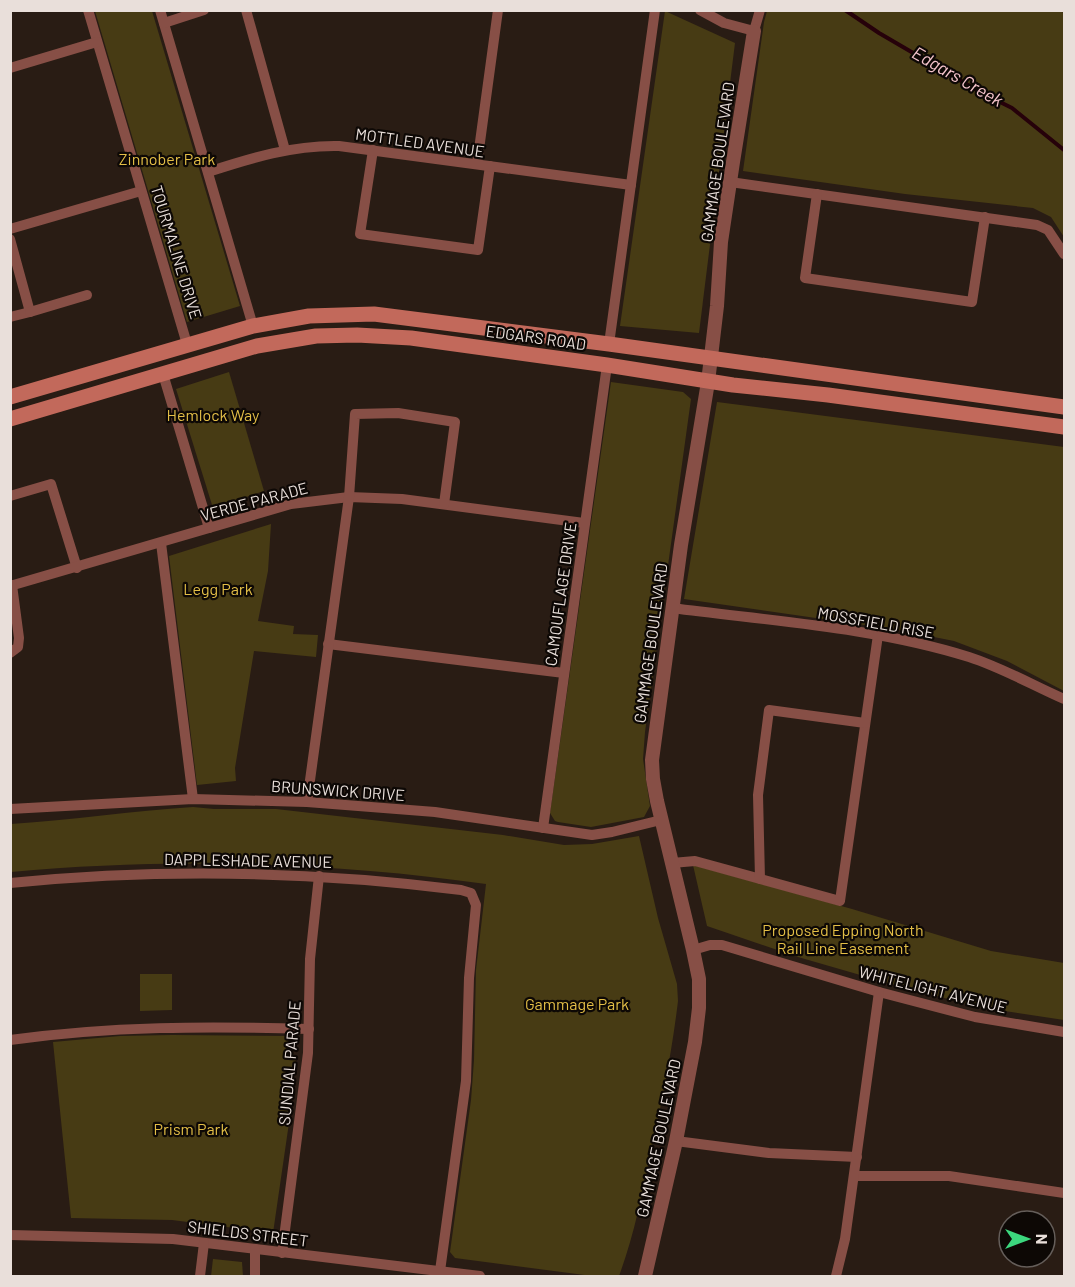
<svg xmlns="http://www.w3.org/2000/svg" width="1075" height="1287" viewBox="0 0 1075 1287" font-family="Barlow,sans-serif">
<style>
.green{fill:#473b14}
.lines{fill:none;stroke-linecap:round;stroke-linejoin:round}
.stream{stroke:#26010a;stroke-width:4}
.minor{stroke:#874f46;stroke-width:10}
.tertiary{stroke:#874f46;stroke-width:14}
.secondary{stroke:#c2695b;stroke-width:15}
.labels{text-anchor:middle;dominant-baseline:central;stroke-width:4.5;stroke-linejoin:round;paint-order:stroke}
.street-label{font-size:16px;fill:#e9dfda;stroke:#0d0805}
.park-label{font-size:16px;fill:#e4bf47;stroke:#0d0805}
.water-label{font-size:18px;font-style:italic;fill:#f6c5cc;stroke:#0d0805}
</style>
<rect width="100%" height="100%" fill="#291c14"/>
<g class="green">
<polygon points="95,11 152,11 240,306 187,322"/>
<polygon points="665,11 735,43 699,333 620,326"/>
<polygon points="1062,11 1064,15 1064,237 1051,217 1033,208 905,194 743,171 764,22 767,11"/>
<polygon points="229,372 264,491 213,508 176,389"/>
<polygon points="611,382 683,392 691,399 645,732 643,759 650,806 644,817 591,827 558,822 555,821 550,813"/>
<polygon points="717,402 1064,447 1064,691 1007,661 954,641 899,630 684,599"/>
<polygon points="271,524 268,571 258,621 294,626 293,634 318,635 316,657 254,651 235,768 236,781 197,785 169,556"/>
<path d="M193 807 214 809H276L503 835 564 845 592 844 639 836 658 918 677 984 678 1001C672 1051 662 1102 651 1151 642 1194 634 1236 619 1276H592L455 1258 450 1252 471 1100 474 1060 476 970 486 884C328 862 169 857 11 872V824C72 820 132 811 193 807Z"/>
<polygon points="693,865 852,909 991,951 1064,963 1064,1020 978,1007 881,981 798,957 707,926"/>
<polygon points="140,974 172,974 172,1010 140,1011"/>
<polygon points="172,1035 291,1036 293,1054 296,1058 291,1109 273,1233 172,1220 71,1218 53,1042 120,1036"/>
<polygon points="213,1259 242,1262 243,1276 211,1276"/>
</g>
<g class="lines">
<polyline class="stream" points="845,10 879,33 980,92 1012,108 1064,150"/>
<g class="minor">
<polyline points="88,10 187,344"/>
<polyline points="160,10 253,326"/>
<polyline points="246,10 285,150"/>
<polyline points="700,10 724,23 754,31 760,10"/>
<polyline points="164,23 204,10"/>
<polyline points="10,68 97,42"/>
<polyline points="373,150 360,234 478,250 490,166"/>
<polyline points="477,164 498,10"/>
<path d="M208 172C251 158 293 145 339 146L631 185"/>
<polyline points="730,182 1037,225 1048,230 1064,254"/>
<polyline points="817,194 805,278 972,302 985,217"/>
<polyline points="10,229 141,191"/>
<polyline points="10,239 30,312 10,317"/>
<polyline points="30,312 87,295"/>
<polyline points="609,344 655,10"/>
<polyline points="163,374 209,528"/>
<polyline points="10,496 51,484 77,568"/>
<polyline points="161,543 193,799"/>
<polyline points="10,586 291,504 349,497 402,499 584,523"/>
<path d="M672 608C771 621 873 627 969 657 1003 668 1032 685 1064 699"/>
<polyline points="328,644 564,673"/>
<polyline points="10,653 18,647 19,638 12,585"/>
<polyline points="307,802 349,497 355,414 398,413 455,422 444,504"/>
<polyline points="10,809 193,799 307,802 435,812 592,835 612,832 661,820"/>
<polyline points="543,828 607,365"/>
<polyline points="672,863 695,861 840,901 878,635"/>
<polyline points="760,879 758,795 769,710 865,723"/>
<path d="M10 883C162 868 311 871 461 890L471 893 476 905 469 978 466 1081 440 1271"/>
<polyline points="693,950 710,945 722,945 879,992 975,1017 1064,1032"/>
<path d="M10 1040C110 1026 209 1026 309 1029"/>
<polyline points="676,1141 769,1153 857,1157"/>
<polyline points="854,1176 949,1176 1064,1193"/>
<polyline points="10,1235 173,1239 480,1276"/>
<polyline points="255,1249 255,1276"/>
<polyline points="282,1253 308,1053 310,959 319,876"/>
<polyline points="200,1276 204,1243"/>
<polyline points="836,1276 845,1239 879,992"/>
</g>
<polyline class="tertiary" points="645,1276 676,1141 695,1042 699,1008 699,979 693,950 657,801 653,779 652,760 681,545 708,382 717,306 721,242 733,162 754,31"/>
<g class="secondary">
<polyline points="10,397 253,326 309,316 374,314 609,344 1064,407"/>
<polyline points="10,419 257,346 316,336 357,335 411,338 607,365 733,385 828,395 1064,427"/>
</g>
</g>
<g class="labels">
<g class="street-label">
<text transform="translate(420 142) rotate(8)">MOTTLED AVENUE</text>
<text transform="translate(717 162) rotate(-82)">GAMMAGE BOULEVARD</text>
<text transform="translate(177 252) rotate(73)">TOURMALINE DRIVE</text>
<text transform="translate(536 337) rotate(8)">EDGARS ROAD</text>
<text transform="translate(254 501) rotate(-15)">VERDE PARADE</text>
<text transform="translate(560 594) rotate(-82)">CAMOUFLAGE DRIVE</text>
<text transform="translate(876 622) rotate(10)">MOSSFIELD RISE</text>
<text transform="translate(650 643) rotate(-82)">GAMMAGE BOULEVARD</text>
<text transform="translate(338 790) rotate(4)">BRUNSWICK DRIVE</text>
<text transform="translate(248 860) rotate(1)">DAPPLESHADE AVENUE</text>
<text transform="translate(933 989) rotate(14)">WHITELIGHT AVENUE</text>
<text transform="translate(289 1063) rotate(-85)">SUNDIAL PARADE</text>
<text transform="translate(658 1138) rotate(-78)">GAMMAGE BOULEVARD</text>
<text transform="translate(248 1233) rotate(7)">SHIELDS STREET</text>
</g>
<g class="park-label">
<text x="167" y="158">Zinnober Park</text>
<text x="213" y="414">Hemlock Way</text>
<text x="218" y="588">Legg Park</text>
<text x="843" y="929">Proposed Epping North<tspan x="843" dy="18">Rail Line Easement</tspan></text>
<text x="577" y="1003">Gammage Park</text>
<text x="191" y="1128">Prism Park</text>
</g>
<g class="water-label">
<text transform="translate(958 76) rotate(30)">Edgars Creek</text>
</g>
</g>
<rect width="1075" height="1287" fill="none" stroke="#e9dfda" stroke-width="24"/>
<g transform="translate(1027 1239) rotate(90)"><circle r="28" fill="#0d0805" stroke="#655e5a" stroke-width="1.5"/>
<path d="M0-4.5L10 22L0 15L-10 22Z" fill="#3cd77e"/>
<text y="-9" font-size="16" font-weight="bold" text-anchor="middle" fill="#e9dfda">N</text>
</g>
</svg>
